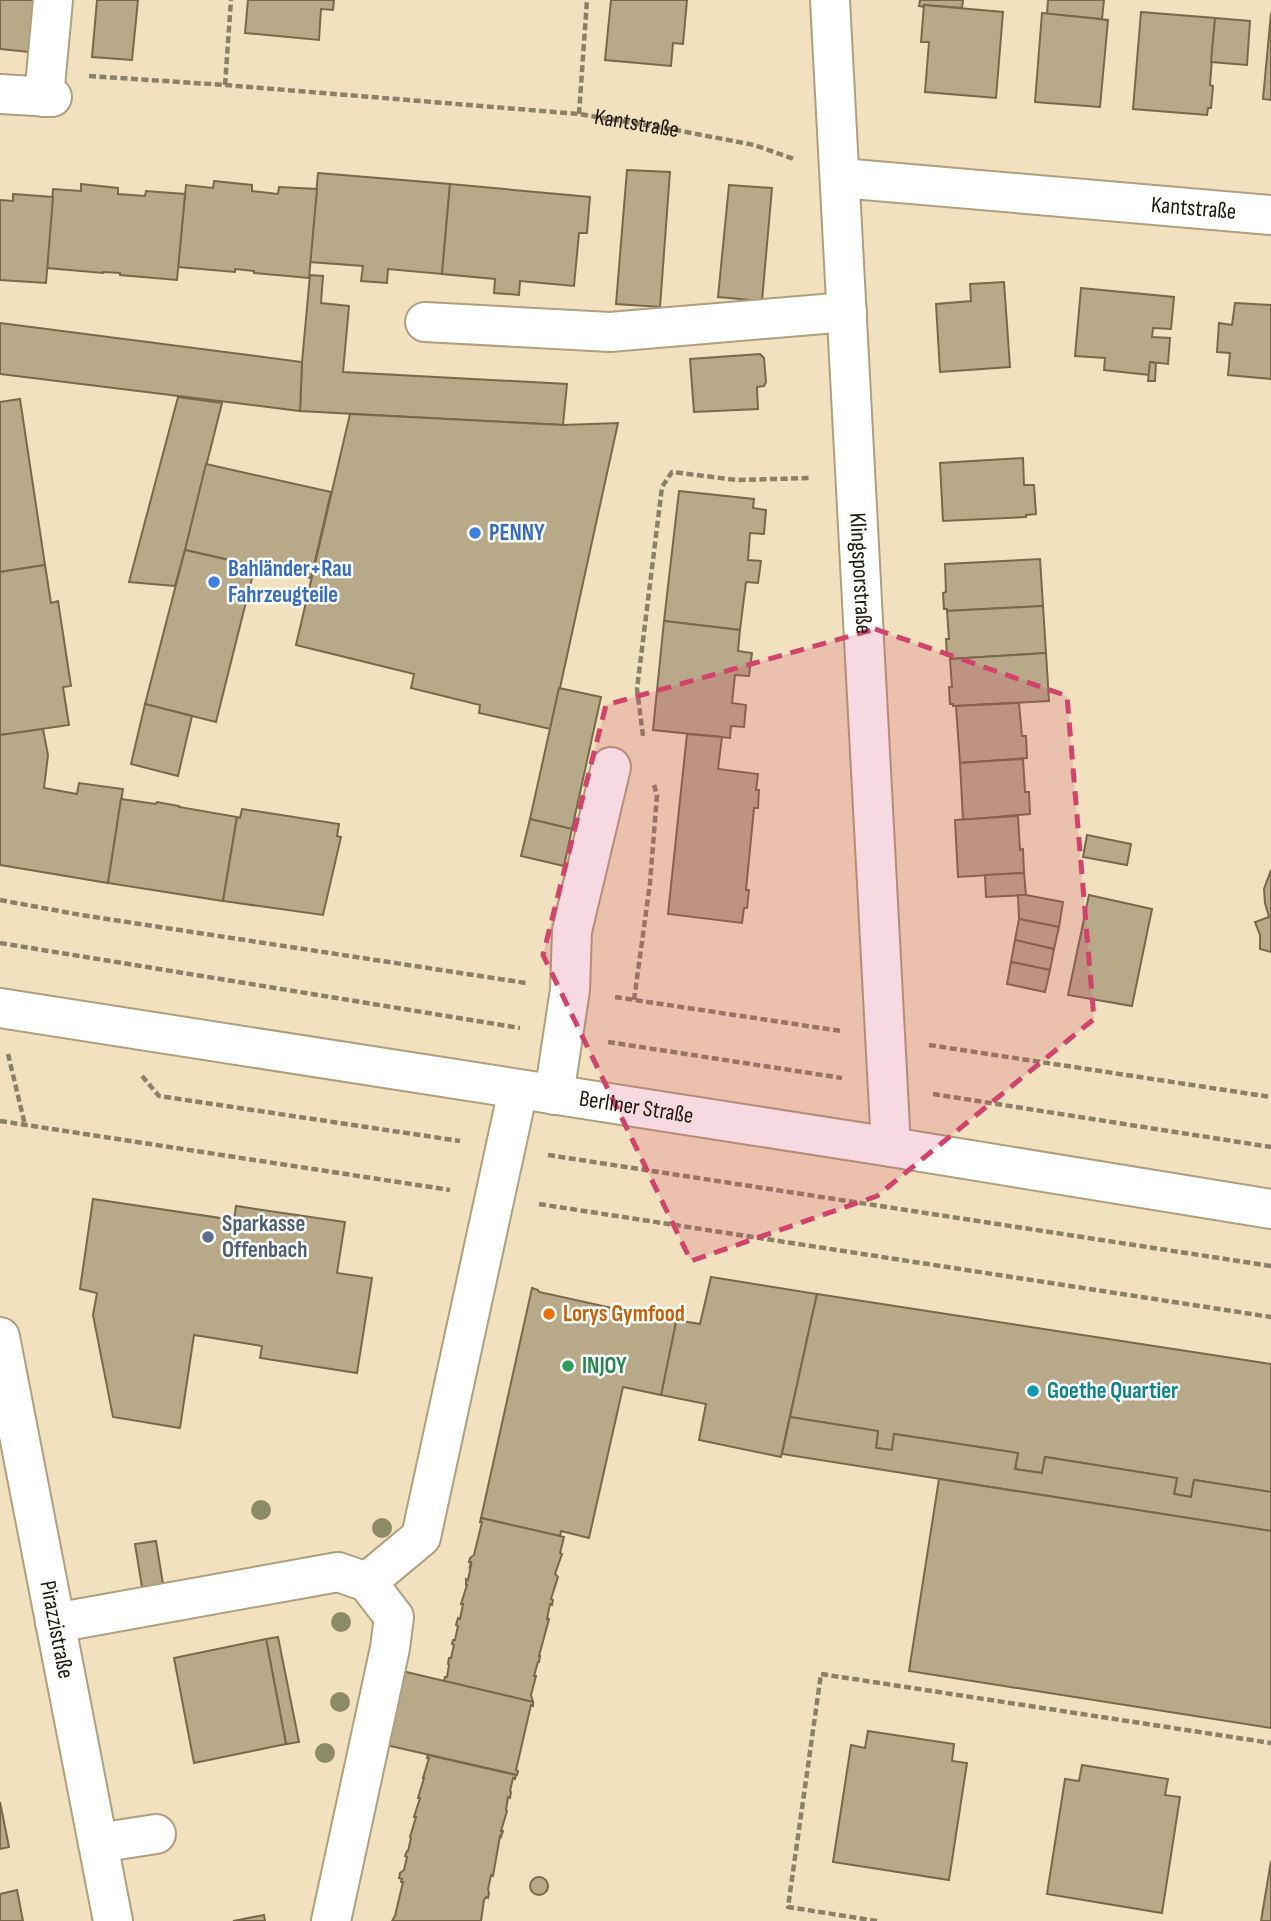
<svg xmlns="http://www.w3.org/2000/svg" width="1271" height="1921" viewBox="0 0 1271 1921" font-family="'Sofia Sans Condensed',sans-serif">
<style>
.building{fill:#b8a988;stroke:#77694a;stroke-width:2}
.lines{fill:none;stroke-linecap:round;stroke-linejoin:round}
.minor-casing{stroke:#ae9f7f;stroke-width:42}
.major-casing{stroke:#ae9f7f;stroke-width:42}
.path{stroke:#8b8068;stroke-width:4.5;stroke-dasharray:7 3.5;stroke-linecap:butt}
.minor{stroke:#fff;stroke-width:38}
.major{stroke:#fff;stroke-width:38}
.tree{fill:#8d8b65}
.marked{fill:#d1436b;fill-opacity:0.2;stroke:#d1436b;stroke-width:5;stroke-dasharray:14 9;stroke-linejoin:round}
.shop-dot{fill:#3f7fe0;stroke:#fff;stroke-width:2.5}
.service-dot{fill:#5c6f8a;stroke:#fff;stroke-width:2.5}
.food-dot{fill:#e8710a;stroke:#fff;stroke-width:2.5}
.leisure-dot{fill:#2e9e5b;stroke:#fff;stroke-width:2.5}
.culture-dot{fill:#0f9aa8;stroke:#fff;stroke-width:2.5}
.labels{text-anchor:middle;dominant-baseline:central;stroke-width:5;stroke-linejoin:round;paint-order:stroke}
.street-label{font-size:23px;fill:#1e180c;stroke:#fff}
.shop-label{font-size:23px;font-weight:bold;fill:#366cbe;stroke:#fff;text-anchor:start}
.service-label{font-size:23px;font-weight:bold;fill:#4e5e75;stroke:#fff;text-anchor:start}
.food-label{font-size:23px;font-weight:bold;fill:#c56008;stroke:#fff;text-anchor:start}
.leisure-label{font-size:23px;font-weight:bold;fill:#27864d;stroke:#fff;text-anchor:start}
.culture-label{font-size:23px;font-weight:bold;fill:#0d838f;stroke:#fff;text-anchor:start}
</style>
<rect width="100%" height="100%" fill="#f1e1bf"/>
<g class="building">
<polygon points="0,0 34,0 29,52 0,49"/>
<polygon points="97,0 138,0 132,60 92,57"/>
<polygon points="248,0 334,0 333,10 321,9 319,40 245,33"/>
<polygon points="611,0 687,0 683,44 673,43 671,66 605,60"/>
<polygon points="920,0 963,0 962,8 924,5 924,7 919,6"/>
<polygon points="1048,0 1104,0 1102,19 1047,14"/>
<polygon points="924,5 1003,12 996,98 925,92 929,42 921,42"/>
<polygon points="1141,12 1215,18 1210,85 1213,86 1211,108 1208,108 1207,115 1133,109"/>
<polygon points="1042,13 1108,20 1100,107 1035,102"/>
<polygon points="1271,13 1271,100 1263,99"/>
<polygon points="1215,18 1250,21 1247,65 1211,62"/>
<polygon points="627,170 670,172 660,307 616,304"/>
<polygon points="318,173 450,184 442,274 388,269 387,283 361,281 363,266 310,262"/>
<polygon points="214,181 252,185 252,191 278,194 279,187 317,189 309,278 254,273 254,271 235,269 235,272 178,267 186,185 213,188"/>
<polygon points="81,184 118,188 118,194 145,196 146,191 185,194 177,280 120,275 120,273 103,272 103,273 47,268 53,189 81,191"/>
<polygon points="450,184 590,197 587,233 579,233 574,286 520,281 519,295 494,293 495,279 442,274"/>
<polygon points="729,185 772,188 762,301 718,297"/>
<polygon points="13,194 53,197 46,283 0,280 0,200 13,201"/>
<polygon points="310,275 323,276 321,303 349,306 343,372 567,384 563,425 300,411 302,362"/>
<polygon points="1004,282 1010,367 940,372 936,304 971,301 970,284"/>
<polygon points="1081,288 1174,297 1171,329 1153,328 1152,337 1170,338 1168,364 1150,362 1149,375 1104,370 1105,358 1075,356"/>
<polygon points="1235,303 1271,305 1271,379 1228,375 1230,353 1217,352 1219,323 1232,325"/>
<polygon points="0,323 302,362 300,411 0,374"/>
<polygon points="760,354 764,358 766,382 764,386 757,387 758,409 694,412 690,359"/>
<polygon points="1150,362 1156,363 1155,381 1148,381"/>
<polygon points="178,397 222,403 185,550 175,586 129,582"/>
<polygon points="20,399 45,565 0,572 0,402"/>
<polygon points="350,414 563,425 618,423 551,729 479,713 480,705 411,688 414,674 296,645"/>
<polygon points="1023,458 1024,485 1034,485 1036,514 1026,515 1026,517 943,521 940,463"/>
<polygon points="206,464 331,492 311,578 185,550"/>
<polygon points="679,491 754,499 753,508 766,510 764,534 750,533 748,560 761,561 758,583 746,582 740,630 664,621"/>
<polygon points="185,550 255,566 216,722 145,704"/>
<polygon points="1040,559 1043,606 947,611 947,609 944,609 943,593 946,592 945,564"/>
<polygon points="45,565 51,603 58,601 71,686 63,687 69,725 0,735 0,572"/>
<polygon points="1043,606 1046,653 950,659 950,656 947,656 946,639 949,639 947,611"/>
<polygon points="664,621 740,630 738,651 752,653 749,676 735,675 732,703 746,705 744,727 731,726 730,738 653,730"/>
<polygon points="1046,653 1049,701 953,706 953,704 950,704 949,687 952,687 950,659"/>
<polygon points="559,688 601,697 572,829 530,819"/>
<polygon points="1019,703 1022,736 1026,736 1027,758 960,763 956,706"/>
<polygon points="145,704 192,716 178,776 131,764"/>
<polygon points="43,729 48,755 44,788 77,794 79,783 123,789 108,883 0,865 0,735"/>
<polygon points="687,734 722,737 718,769 758,774 756,790 759,790 758,808 754,808 746,890 749,890 747,908 744,908 742,923 668,914"/>
<polygon points="1023,759 1025,792 1029,792 1030,814 963,820 960,763"/>
<polygon points="121,799 156,804 157,802 179,806 179,807 237,817 223,901 108,883"/>
<polygon points="242,809 339,824 337,836 341,837 323,915 223,901 237,817 240,818"/>
<polygon points="1018,816 1020,850 1023,849 1024,873 958,877 955,820"/>
<polygon points="530,819 572,829 564,866 521,856"/>
<polygon points="1087,835 1131,844 1127,865 1083,857"/>
<polygon points="1271,870 1271,952 1260,949 1260,935 1255,922 1269,917 1265,903 1264,889"/>
<polygon points="1024,873 1026,895 986,897 985,875"/>
<polygon points="1018,895 1026,895 1063,902 1059,927 1019,919"/>
<polygon points="1089,895 1152,909 1132,1006 1068,995"/>
<polygon points="1019,919 1059,927 1054,949 1015,940"/>
<polygon points="1015,940 1054,949 1050,970 1011,962"/>
<polygon points="1011,962 1050,970 1045,992 1007,984"/>
<polygon points="93,1199 234,1220 236,1206 345,1222 337,1273 372,1278 357,1373 260,1358 262,1346 194,1335 180,1428 113,1417 93,1315 97,1293 80,1289"/>
<polygon points="711,1277 817,1294 781,1457 699,1440 706,1404 661,1395 676,1320 700,1324"/>
<polygon points="532,1288 538,1290 539,1292 676,1322 661,1395 623,1387 589,1538 561,1531 560,1536 481,1518"/>
<polygon points="817,1294 1271,1364 1271,1492 1194,1480 1191,1497 1174,1494 1177,1478 1045,1457 1042,1473 1015,1469 1018,1453 894,1434 892,1450 876,1448 878,1431 790,1417"/>
<polygon points="790,1417 878,1431 876,1448 892,1450 894,1434 1018,1453 1015,1469 1042,1473 1045,1457 1177,1478 1174,1494 1191,1497 1194,1480 1271,1492 1271,1531 782,1454"/>
<polygon points="939,1479 1271,1531 1271,1728 909,1671"/>
<polygon points="481,1518 564,1537 560,1553 562,1554 555,1574 558,1577 551,1599 553,1600 552,1605 550,1604 547,1619 549,1619 539,1656 540,1656 539,1662 538,1662 534,1676 536,1676 531,1695 533,1702 444,1681 445,1677 447,1677 449,1665 448,1664 449,1658 451,1658 454,1645 452,1644 453,1640 455,1640 458,1626 456,1625 458,1618 460,1619 463,1604 461,1604 467,1585 466,1585 466,1579 468,1580 471,1565 470,1566 471,1562 469,1562 470,1558 474,1555 482,1522 480,1522"/>
<polygon points="156,1541 163,1584 142,1587 135,1544"/>
<polygon points="278,1637 299,1742 286,1744 266,1639"/>
<polygon points="266,1639 286,1744 194,1763 174,1658"/>
<polygon points="402,1671 533,1702 533,1706 531,1705 516,1770 518,1771 517,1775 386,1745"/>
<polygon points="868,1731 954,1744 952,1761 967,1763 949,1880 833,1862 851,1745 865,1748"/>
<polygon points="428,1755 516,1775 515,1779 513,1778 510,1791 511,1792 510,1798 508,1797 506,1810 507,1811 501,1831 503,1831 501,1837 500,1836 493,1876 491,1875 488,1889 489,1893 488,1898 486,1897 484,1900 481,1921 392,1921 395,1916 403,1882 401,1882 402,1879 399,1878 400,1873 404,1870 407,1857 405,1856 407,1851 408,1851 411,1838 410,1837 416,1817 414,1817 420,1798 418,1798 424,1778 423,1778 429,1758 427,1758"/>
<polygon points="1082,1765 1168,1779 1165,1795 1180,1797 1162,1913 1047,1894 1065,1779 1079,1781"/>
<polygon points="0,1802 9,1847 0,1849"/>
<polygon points="1271,1861 1271,1921 1261,1921"/>
<circle cx="539" cy="1886" r="9"/>
<polygon points="17,1890 23,1921 0,1921 0,1894"/>
<polygon points="264,1915 265,1921 233,1921"/>
</g>
<g class="lines">
<defs>
<g id="minor">
<path id="s2" d="M830 0 891 1147"/>
<polyline points="0,94 52,97"/>
<polyline points="44,97 53,0"/>
<path id="s3" d="M841 178 1271 215"/>
<polyline points="425,322 610,332 847,312"/>
<polyline points="554,1095 570,990 572,931 611,767"/>
<path id="s4" d="M0 1337 113 1921"/>
<polyline points="367,1582 421,1537 518,1090"/>
<polyline points="55,1623 338,1572 367,1582 394,1617 390,1648 331,1921"/>
<polyline points="98,1843 156,1834"/>
</g>
<g id="major">
<path id="s5" d="M0 1008 891 1147 1271 1209"/>
</g>
</defs>
<use href="#minor" class="minor-casing"/>
<use href="#major" class="major-casing"/>
<g class="path">
<path id="s1" d="M89 76 225 85 579 114 676 130 754 145 794 159"/>
<polyline points="225,85 231,0"/>
<polyline points="579,114 587,0"/>
<polyline points="643,736 637,689 662,487 672,472 737,480 811,478"/>
<polyline points="0,900 81,915 526,983"/>
<polyline points="0,943 520,1028"/>
<polyline points="615,997 841,1031"/>
<polyline points="634,1000 650,883 657,795 654,785"/>
<polyline points="608,1042 842,1078"/>
<polyline points="929,1045 1271,1097"/>
<polyline points="8,1054 25,1125"/>
<polyline points="142,1076 159,1096 460,1141"/>
<polyline points="933,1094 1271,1147"/>
<polyline points="0,1121 450,1190"/>
<polyline points="548,1155 1271,1266"/>
<polyline points="539,1204 1271,1317"/>
<polyline points="877,1921 788,1907 821,1674 1271,1743"/>
</g>
<use href="#minor" class="minor"/>
<use href="#major" class="major"/>
</g>
<g class="tree">
<circle cx="261" cy="1510" r="10"/>
<circle cx="382" cy="1528" r="10"/>
<circle cx="341" cy="1622" r="10"/>
<circle cx="340" cy="1702" r="10"/>
<circle cx="325" cy="1753" r="10"/>
</g>
<path class="marked" d="M875 629 1067 696 1094 1019 877 1196 691 1261 543 955 606 705Z"/>
<g class="shop-dot">
<circle cx="475" cy="533" r="7"/>
<circle cx="214" cy="582" r="7"/>
</g>
<circle class="service-dot" cx="208" cy="1237" r="7"/>
<circle class="food-dot" cx="549" cy="1314" r="7"/>
<circle class="leisure-dot" cx="568" cy="1366" r="7"/>
<circle class="culture-dot" cx="1033" cy="1391" r="7"/>
<g class="labels">
<g class="street-label">
<text stroke="none"><textPath href="#s1" startOffset="550">Kantstraße</textPath></text>
<text stroke="none"><textPath href="#s3" startOffset="354">Kantstraße</textPath></text>
<text stroke="none"><textPath href="#s2" startOffset="574">Klingsporstraße</textPath></text>
<text stroke="none"><textPath href="#s5" startOffset="644">Berliner Straße</textPath></text>
<text stroke="none"><textPath href="#s4" startOffset="298">Pirazzistraße</textPath></text>
</g>
<g class="shop-label">
<text x="489" y="533">PENNY</text>
<text x="228" y="569">Bahländer+Rau<tspan x="228" dy="26">Fahrzeugteile</tspan></text>
</g>
<g class="service-label">
<text x="222" y="1224">Sparkasse<tspan x="222" dy="26">Offenbach</tspan></text>
</g>
<g class="food-label">
<text x="563" y="1314">Lorys Gymfood</text>
</g>
<g class="leisure-label">
<text x="582" y="1366">INJOY</text>
</g>
<g class="culture-label">
<text x="1047" y="1391">Goethe Quartier</text>
</g>
</g>
</svg>
